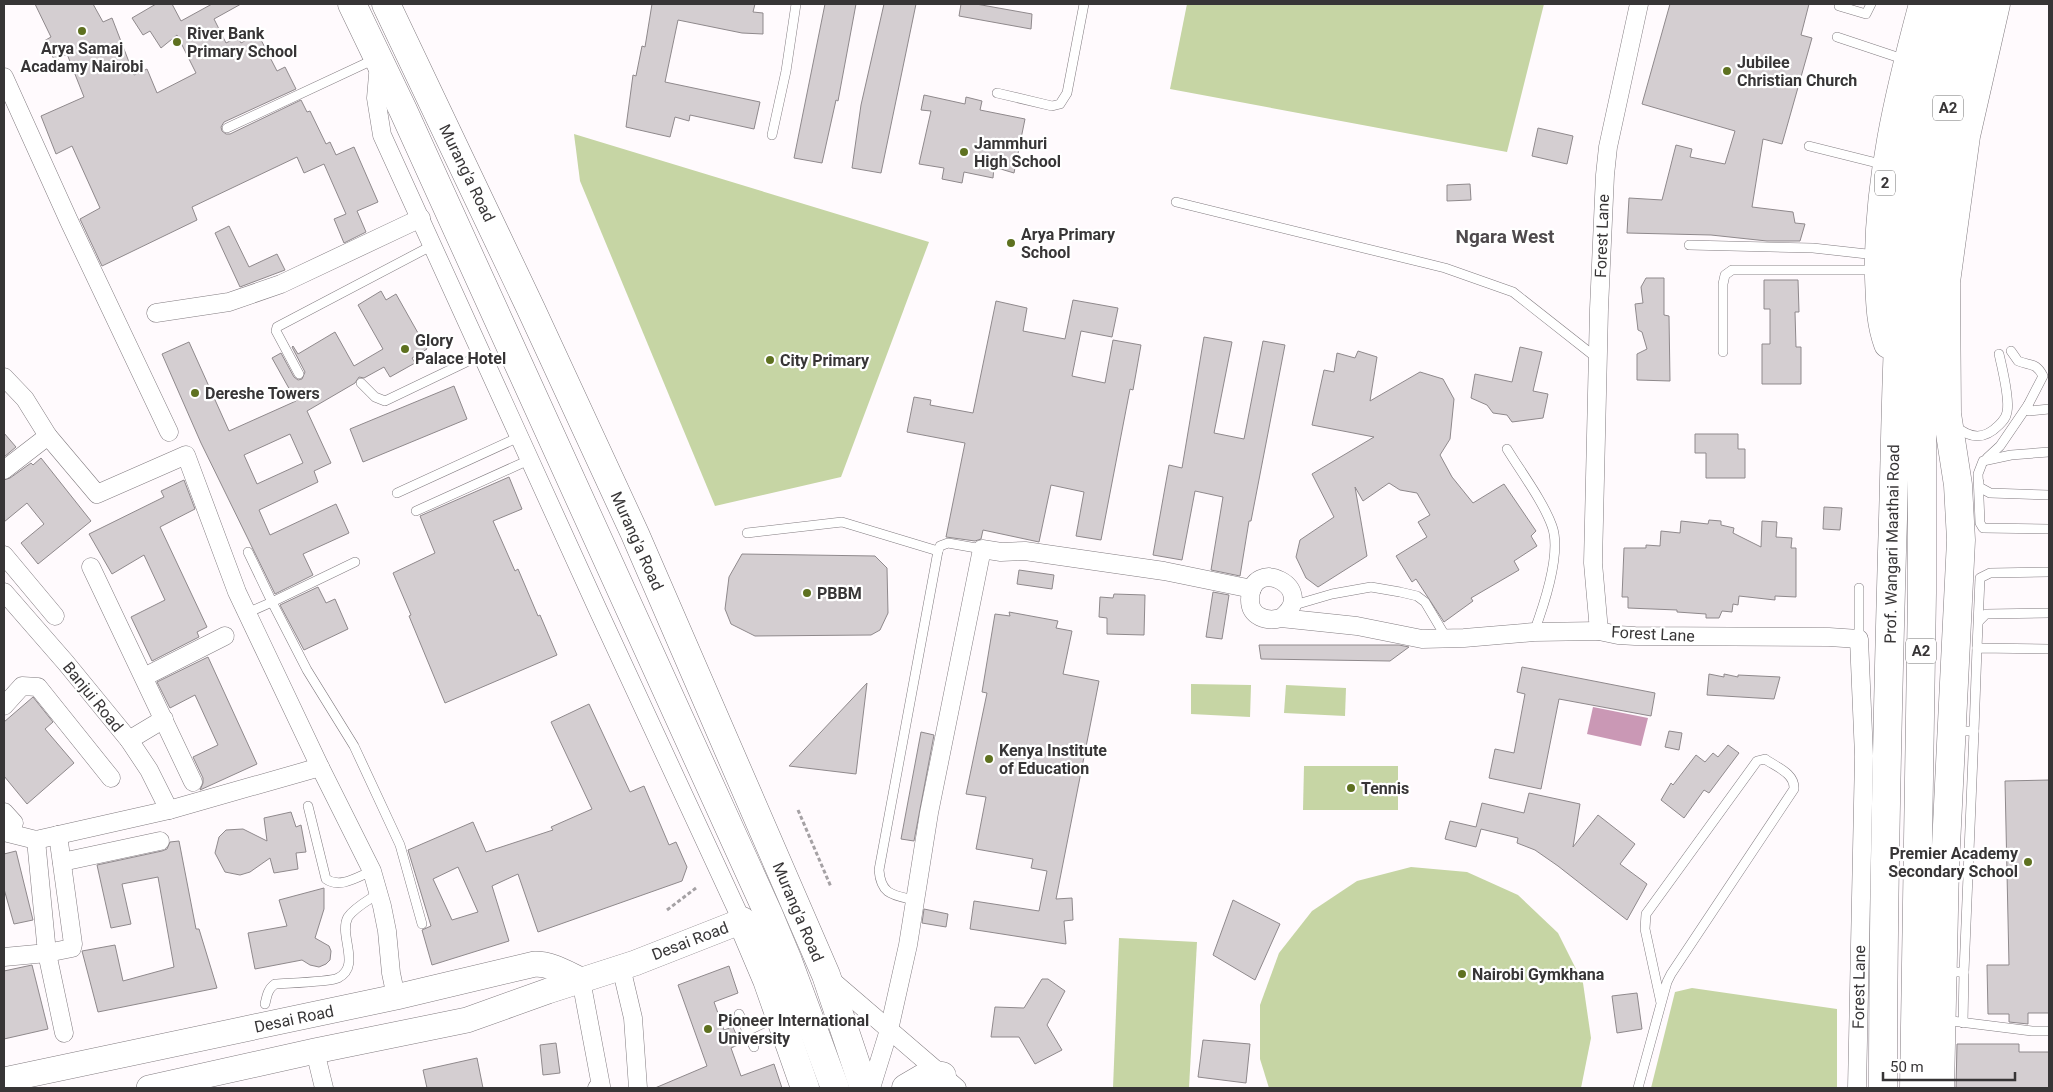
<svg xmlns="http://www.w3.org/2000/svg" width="2053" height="1092" viewBox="0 0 2053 1092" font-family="Roboto,sans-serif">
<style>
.green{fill:#c6d5a4}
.water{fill:#ca98b5}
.building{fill:#d4ced1;stroke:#8f898c;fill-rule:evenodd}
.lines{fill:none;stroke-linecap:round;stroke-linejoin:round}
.lane-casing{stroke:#827c80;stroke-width:10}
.street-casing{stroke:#827c80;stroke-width:19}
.secondary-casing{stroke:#827c80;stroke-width:26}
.primary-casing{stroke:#827c80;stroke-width:29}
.highway-casing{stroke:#827c80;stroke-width:29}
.path{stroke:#a5a1a4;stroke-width:3;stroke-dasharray:4 2.5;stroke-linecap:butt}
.lane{stroke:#fff;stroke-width:9}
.street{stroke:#fff;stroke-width:18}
.secondary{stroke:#fff;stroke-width:25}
.primary{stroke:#fff;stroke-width:28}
.highway{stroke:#fff;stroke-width:28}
.poi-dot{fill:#5e7120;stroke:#fff;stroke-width:2}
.labels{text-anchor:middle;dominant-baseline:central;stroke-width:4.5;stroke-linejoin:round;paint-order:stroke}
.shield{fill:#fff;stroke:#737272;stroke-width:1}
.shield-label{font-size:15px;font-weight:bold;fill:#373536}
.poi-label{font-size:16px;font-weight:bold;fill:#373536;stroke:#fff;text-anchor:start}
.street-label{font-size:16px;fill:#373536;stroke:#fff}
.quarter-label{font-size:19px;font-weight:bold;fill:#4f4a4d;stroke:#fff}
</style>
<rect width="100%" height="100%" fill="#fffafd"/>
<g class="green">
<polygon points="1187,4 1544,4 1507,152 1170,89"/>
<polygon points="574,134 929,242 841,477 715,506 580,181"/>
<polygon points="1191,684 1251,685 1250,717 1191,714"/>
<polygon points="1286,685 1346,688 1345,716 1284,713"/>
<polygon points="1304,766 1398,766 1398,810 1303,810"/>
<polygon points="1411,867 1467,872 1518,895 1558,933 1583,983 1591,1038 1581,1088 1269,1088 1260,1059 1260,1005 1279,953 1312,911 1357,881"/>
<polygon points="1119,938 1197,942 1189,1088 1113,1088"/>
<polygon points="1692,988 1837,1009 1837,1088 1651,1088 1675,992"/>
</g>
<polygon class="water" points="1593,707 1648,718 1641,746 1587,734"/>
<g class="building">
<polygon points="35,4 93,4 103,22 112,18 134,75 147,69 157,93 196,73 177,35 161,48 150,31 143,35 132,18 156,4 172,4 181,21 212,4 241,4 214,19 226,43 238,37 241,43 258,34 277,71 285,67 296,89 224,122 221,127 222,131 226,134 230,134 301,100 307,112 310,111 326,144 330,142 336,155 354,147 378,202 357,211 366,232 344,243 334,219 346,214 324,164 304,173 297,157 192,207 197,220 102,266 80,219 100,208 72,146 56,154 41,116 84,97 67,54 55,61 44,41 51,37"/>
<polygon points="652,4 755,4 753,12 763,13 763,34 742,33 678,20 665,82 760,102 754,129 690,115 689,121 675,117 670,137 626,127 633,75 636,76 642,46 645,47"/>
<polygon points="825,4 856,4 838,101 836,100 822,163 794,158"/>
<polygon points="884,4 916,4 881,173 852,168 861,105"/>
<polygon points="961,4 976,4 1032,14 1031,29 959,16"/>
<polygon points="1670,4 1809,4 1801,35 1812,38 1782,144 1763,139 1752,207 1793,212 1795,223 1805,224 1800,241 1767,241 1711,235 1627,233 1629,198 1662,200 1676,145 1692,149 1690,157 1725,164 1735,131 1642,104"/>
<polygon points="924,95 965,104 966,97 982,101 980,110 1025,119 1014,173 994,167 993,178 964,172 962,183 942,179 944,168 919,164 931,111 921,110"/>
<polygon points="1538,128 1573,136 1567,164 1532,156"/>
<polygon points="1470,184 1471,200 1447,201 1447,185"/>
<polygon points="229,226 249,267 277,254 285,270 240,287 215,233"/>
<polygon points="1646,278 1664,278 1664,315 1669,316 1670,381 1637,380 1637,354 1647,349 1642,332 1638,330 1635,304 1643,303 1641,287"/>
<polygon points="1764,280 1798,280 1799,312 1795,312 1796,347 1801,347 1801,384 1762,384 1762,344 1770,344 1770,309 1764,309"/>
<path d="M381 291 386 300 396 294 427 349 412 358 415 363 390 377 384 367 364 378 359 377 355 383 307 411 331 463 314 471 318 482 259 510 270 535 336 504 349 533 303 554 313 575 275 594 201 443 162 354 189 342 229 431 296 401 272 358 281 353 294 377 298 380 302 379 305 372 292 347 293 346 298 354 335 332 354 366 383 349 358 305ZM290 434 303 463 257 484 244 455Z"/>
<polygon points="1073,300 1118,308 1112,337 1081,331 1072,376 1105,383 1113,340 1141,345 1133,390 1130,389 1101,540 1076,536 1084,492 1051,485 1039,542 983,530 981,539 975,541 946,537 965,443 907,432 914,397 931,400 930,405 973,413 996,301 1027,308 1023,331 1065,339"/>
<polygon points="1204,337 1232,342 1214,433 1244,439 1263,341 1285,345 1251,521 1249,521 1240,576 1211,570 1223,497 1195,491 1182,560 1153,555 1169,465 1182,468"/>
<polygon points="1520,347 1542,352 1533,391 1548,394 1543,418 1512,422 1507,415 1493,413 1487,405 1471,398 1475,374 1512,382"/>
<polygon points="1358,351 1377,357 1370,401 1420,372 1443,379 1454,399 1450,439 1440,455 1452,477 1473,503 1504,484 1536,531 1531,536 1537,546 1514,561 1519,570 1471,598 1473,601 1444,622 1416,579 1412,582 1396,556 1427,537 1418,522 1430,515 1417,493 1400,490 1389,483 1363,501 1355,487 1367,556 1318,587 1306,578 1296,557 1300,540 1334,517 1312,474 1374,437 1312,425 1324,370 1334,372 1337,353 1355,358"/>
<polygon points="454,386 467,419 363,462 350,429"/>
<polygon points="4,433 16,447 4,457"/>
<polygon points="1695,434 1738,434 1738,449 1745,449 1745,478 1706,478 1706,453 1695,453"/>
<polygon points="41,458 91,521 38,564 21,543 44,524 27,503 4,522 4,480 10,478 31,463 33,465"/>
<polygon points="509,477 522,509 493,521 515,571 518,569 538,616 540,615 557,655 445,703 409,616 411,615 393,573 435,553 420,516"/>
<polygon points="184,480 195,509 160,527 207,627 197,632 199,637 152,661 131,617 165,600 144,555 112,574 89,534 164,497 161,491"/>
<polygon points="1824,507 1842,508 1840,530 1823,529"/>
<polygon points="1709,520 1721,521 1721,525 1734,528 1733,533 1761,547 1762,521 1777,522 1776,537 1792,538 1791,548 1796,548 1796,597 1775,596 1775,600 1739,596 1738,605 1733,604 1732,612 1722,611 1719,618 1706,618 1706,614 1677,612 1677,610 1628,608 1628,597 1622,597 1624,548 1646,548 1646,545 1660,546 1661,531 1680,533 1681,521 1708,524"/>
<polygon points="742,554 875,556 887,568 888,613 880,630 871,635 755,636 731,624 725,609 729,577"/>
<polygon points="1019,570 1054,575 1052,589 1017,584"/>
<polygon points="318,587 326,603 335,599 348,629 304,650 280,605"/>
<polygon points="1213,592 1229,595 1222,639 1206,637"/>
<polygon points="1114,594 1145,595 1144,635 1107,634 1107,618 1099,617 1100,597 1113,598"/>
<polygon points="1009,612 1058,621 1056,628 1072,631 1063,674 1099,681 1056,899 1072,898 1073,920 1064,921 1066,944 970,929 974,901 1039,911 1047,871 1031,868 1033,859 976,849 986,797 966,794 987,693 982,692 995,614 1010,616"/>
<polygon points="1259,645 1399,645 1409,647 1390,661 1261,659"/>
<polygon points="208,657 257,764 200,790 203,783 203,778 193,757 218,745 195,695 170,708 157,682"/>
<polygon points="1522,667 1655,693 1651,716 1559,699 1541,789 1489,778 1495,749 1514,753 1525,694 1517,692"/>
<polygon points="1709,674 1724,677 1724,674 1738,677 1738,675 1780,677 1774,699 1707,695"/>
<polygon points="867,683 856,774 789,766"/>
<polygon points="33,697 53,722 45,729 74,763 27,804 4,776 4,722"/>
<path d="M589 704 630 792 644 786 669 845 676 842 687 867 682 881 538 932 518 874 492 886 509 941 432 965 422 930 431 926 408 850 473 822 486 852 553 830 551 827 592 809 551 722ZM458 867 478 912 452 920 433 879Z"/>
<polygon points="1669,731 1682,733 1679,750 1665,747"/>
<polygon points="921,732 934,735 914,841 901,839"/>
<polygon points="1728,745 1739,753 1709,793 1704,790 1684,818 1661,800 1671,783 1673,785 1696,755 1705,762 1713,753 1718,757"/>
<polygon points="2049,780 2049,1013 2028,1013 2028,1024 2009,1022 2009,1014 1988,1014 1987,965 2009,965 2005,781"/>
<polygon points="1529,793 1580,804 1573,847 1598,815 1635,844 1620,864 1647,884 1627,920 1558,866 1535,850 1517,843 1518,838 1481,829 1476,847 1445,839 1450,821 1476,827 1482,803 1524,813"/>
<polygon points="291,812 296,827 301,825 306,852 296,853 298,869 274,873 270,858 250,872 240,875 225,872 215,853 219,837 226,830 243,829 267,841 264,818"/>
<polygon points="179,841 196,929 199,929 217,988 98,1012 82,951 115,945 123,981 174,967 158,877 122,884 131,924 111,928 97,865 162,851 167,849 170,842"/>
<polygon points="16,851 33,920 14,924 4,889 4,854"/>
<polygon points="324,888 324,909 315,938 329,946 331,951 330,960 326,964 319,967 310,965 302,960 255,969 248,933 287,926 279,900"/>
<polygon points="1233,900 1280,924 1255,980 1213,955"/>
<polygon points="924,909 948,914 946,927 922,923"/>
<polygon points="32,965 48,1029 4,1039 4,971"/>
<polygon points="729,966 738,993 714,1002 724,1030 733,1027 740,1044 731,1048 741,1076 774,1064 782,1088 655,1088 707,1066 678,985"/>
<polygon points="1042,979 1048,979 1065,991 1047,1025 1062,1050 1035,1064 1019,1037 991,1037 995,1007 1024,1008"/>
<polygon points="1637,993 1642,1029 1617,1033 1612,996"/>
<polygon points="1203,1040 1250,1044 1246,1083 1198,1077"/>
<polygon points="556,1043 560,1073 543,1075 540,1045"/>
<polygon points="1957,1044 2019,1044 2019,1052 2049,1052 2049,1088 1956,1088"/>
<polygon points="477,1058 483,1088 427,1088 423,1070"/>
</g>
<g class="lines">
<defs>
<g id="lane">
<polyline points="1839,6 1866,14 1871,4"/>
<polyline points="1837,37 1906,60"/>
<polyline points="997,93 1052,106 1060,104 1067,93 1084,4"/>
<polyline points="227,128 375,59"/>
<polyline points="772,135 786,71 796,4"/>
<polyline points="1809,146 1885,165"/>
<polyline points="1176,202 1445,268 1513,292 1598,359"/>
<polyline points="1689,245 1813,248 1876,255"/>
<path d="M2011 351 2018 361C2030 366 2036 362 2043 376L2028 405 2029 411 2049 409"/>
<polyline points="1723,352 1723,284 1725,275 1732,270 1876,270"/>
<polyline points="299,374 276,331 277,327 433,245"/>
<polyline points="361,383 375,397 385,401 481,355"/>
<path d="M1955 426C1971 439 1984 440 1999 425 2003 421 2006 418 2007 412 2010 399 2002 367 1999 354"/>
<path d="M1507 449C1521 472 1543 501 1552 526 1562 553 1544 605 1534 632"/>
<polyline points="2049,452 2011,455 1983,461 1978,474 1980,523 1983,528 2049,529"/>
<polyline points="1987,458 2000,446 2028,405"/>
<polyline points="1979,482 1979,487 1990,493 2049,495"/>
<polyline points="397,493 519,437"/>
<polyline points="416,511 529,460"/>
<polyline points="747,533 842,522 938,551"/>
<polyline points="248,552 272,602 355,562"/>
<polyline points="1859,588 1859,639"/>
<polyline points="1291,606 1332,594 1371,587 1400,592 1417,596 1425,602 1447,639"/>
<polyline points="247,613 272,602 307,670 354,746 400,845 422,924"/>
<polyline points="1979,621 1986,614 2049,613"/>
<polyline points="1977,648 1980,578 1990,573 2049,572"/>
<polyline points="1955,731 1974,731 1977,648 2049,649"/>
<path d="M308 806 326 879C340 889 357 877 372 871"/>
<path d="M914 900C893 895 881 895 879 870L938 551 940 546 948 543 982 549"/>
<polyline points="1945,972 1964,972 1974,731"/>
<path d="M265 1004C267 995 268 989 275 984 287 983 330 982 338 978 362 966 338 935 348 917 355 907 369 900 379 893"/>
<polyline points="739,1014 747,1031 777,1017"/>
<polyline points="1944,1020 2032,1031 2049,1031"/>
<polyline points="1963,1023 1964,972"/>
<polyline points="747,1031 754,1047"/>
<path d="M1638 1088 1667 982 1671 974 1794 789C1795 773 1776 767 1765 759L1757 761 1646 914 1645 929 1661 1003"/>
</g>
<g id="street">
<polyline points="379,63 376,98 382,135 598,610 742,921"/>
<polyline points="4,77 69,221 169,432"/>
<polyline points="156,313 229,302 281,284 421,218"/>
<polyline points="4,377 25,399 48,436 4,470"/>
<polyline points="48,436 97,494 186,455 237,592 320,767 372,871 382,906 387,931 391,973 396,997"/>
<polyline points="4,555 55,616"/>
<polyline points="91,567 193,782"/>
<polyline points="4,592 66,663 129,740 149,770 169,810"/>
<path d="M1281 618C1320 589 1251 553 1250 600 1250 617 1267 622 1281 618L1357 626 1422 639 1464 638 1534 632 1599 631 1618 635 1635 636 1829 637 1859 639 1864 756 1857 1088"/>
<polyline points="1599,631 1593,563 1599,309 1605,175 1608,147 1639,4"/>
<polyline points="144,677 225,636"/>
<polyline points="4,706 22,686 38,687 111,778"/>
<polyline points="129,740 164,719"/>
<polyline points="4,812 14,823"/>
<polyline points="4,832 36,840 169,810 320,767"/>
<polyline points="58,835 73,944 72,948 47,953 64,1033"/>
<polyline points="62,862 160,841"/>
<polyline points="4,957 47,953 36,840"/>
<polyline points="621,967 633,1018 638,1088"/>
<polyline points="829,978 957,1088"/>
<polyline points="581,980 601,1086 597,1088"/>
<polyline points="315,1051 324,1088"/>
<polyline points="871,1088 889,1030 908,945 929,813 982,549 1001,552 1025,551 1164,571 1252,589"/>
</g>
<g id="secondary">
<path d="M4 1080 396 997 535 964C552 964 566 973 581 980"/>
<polyline points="149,1088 315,1051 467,1020 548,991 635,963 742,921"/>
</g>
<g id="primary">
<path d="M1888 344C1880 322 1880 301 1879 277 1877 184 1899 93 1923 4"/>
<polyline points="742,921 767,980 805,1088"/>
<polyline points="906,1088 930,1074 942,1076"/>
<path d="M1883 1088C1883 909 1887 730 1892 552 1896 437 1895 322 1908 207 1916 138 1933 71 1950 4"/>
<polyline points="1914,1088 1922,593 1922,339 1931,214 1945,121 1973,4"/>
<polyline points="1940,1088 1945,866 1961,540 1958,485 1947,414 1946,282 1966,136 1996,4"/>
</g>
<g id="highway">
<polyline points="352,4 403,110 768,913 788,961 835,1088"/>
<polyline points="386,4 531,309 635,534 826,975 864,1088"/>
</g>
</defs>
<use href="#lane" class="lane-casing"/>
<use href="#street" class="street-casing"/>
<use href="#secondary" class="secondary-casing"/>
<use href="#primary" class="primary-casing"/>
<use href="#highway" class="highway-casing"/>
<g class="path">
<polyline points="798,810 831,887"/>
<polyline points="667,910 696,888"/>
</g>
<use href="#lane" class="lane"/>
<use href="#street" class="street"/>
<use href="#secondary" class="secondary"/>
<use href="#primary" class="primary"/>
<use href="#highway" class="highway"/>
</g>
<g class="poi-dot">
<circle cx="82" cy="31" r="5"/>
<circle cx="177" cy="42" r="5"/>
<circle cx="1727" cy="71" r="5"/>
<circle cx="964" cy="152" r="5"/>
<circle cx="1011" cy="243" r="5"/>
<circle cx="405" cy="349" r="5"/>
<circle cx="770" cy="360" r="5"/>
<circle cx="195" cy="393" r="5"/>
<circle cx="807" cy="593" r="5"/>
<circle cx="989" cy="759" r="5"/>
<circle cx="1351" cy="788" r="5"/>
<circle cx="2028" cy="862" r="5"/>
<circle cx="1462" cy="974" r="5"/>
<circle cx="708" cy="1029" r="5"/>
</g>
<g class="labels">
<g class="shield">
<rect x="1933" y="95.5" width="30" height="25" rx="4"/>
<rect x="1875" y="170.5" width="20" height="25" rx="4"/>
<rect x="1906" y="638.5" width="30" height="25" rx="4"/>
</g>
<g class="shield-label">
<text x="1948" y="108">A2</text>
<text x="1885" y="183">2</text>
<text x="1921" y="651">A2</text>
</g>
<g class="poi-label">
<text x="187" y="33">River Bank<tspan x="187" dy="18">Primary School</tspan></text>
<text x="82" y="48" text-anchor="middle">Arya Samaj<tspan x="82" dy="18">Acadamy Nairobi</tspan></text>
<text x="1737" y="62">Jubilee<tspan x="1737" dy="18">Christian Church</tspan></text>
<text x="974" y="143">Jammhuri<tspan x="974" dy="18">High School</tspan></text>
<text x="1021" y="234">Arya Primary<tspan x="1021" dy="18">School</tspan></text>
<text x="415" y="340">Glory<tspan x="415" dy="18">Palace Hotel</tspan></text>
<text x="780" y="360">City Primary</text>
<text x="205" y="393">Dereshe Towers</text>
<text x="817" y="593">PBBM</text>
<text x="999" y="750">Kenya Institute<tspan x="999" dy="18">of Education</tspan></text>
<text x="1361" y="788">Tennis</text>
<text x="2018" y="853" text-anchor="end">Premier Academy<tspan x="2018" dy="18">Secondary School</tspan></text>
<text x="1472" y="974">Nairobi Gymkhana</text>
<text x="718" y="1020">Pioneer International<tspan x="718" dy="18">University</tspan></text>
</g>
<g class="street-label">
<text transform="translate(467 173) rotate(64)">Murang'a Road</text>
<text transform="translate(1602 236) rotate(-88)">Forest Lane</text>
<text transform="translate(637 541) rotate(66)">Murang'a Road</text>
<text transform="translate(1892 544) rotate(-89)">Prof. Wangari Maathai Road</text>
<text transform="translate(1653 634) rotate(3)">Forest Lane</text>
<text transform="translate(93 697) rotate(51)">Banjui Road</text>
<text transform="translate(798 912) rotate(67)">Murang'a Road</text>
<text transform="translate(690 941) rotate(-21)">Desai Road</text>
<text transform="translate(1859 987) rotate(-89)">Forest Lane</text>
<text transform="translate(294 1019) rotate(-12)">Desai Road</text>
</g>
<g class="quarter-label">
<text x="1505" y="236">Ngara West</text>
</g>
</g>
<rect width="2053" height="1092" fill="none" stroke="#373536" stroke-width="10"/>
<path d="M1883 1072v8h132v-8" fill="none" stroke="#373536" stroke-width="2.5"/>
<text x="1890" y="1072" font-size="15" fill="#373536" stroke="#ffffff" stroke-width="4" paint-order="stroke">50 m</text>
</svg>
